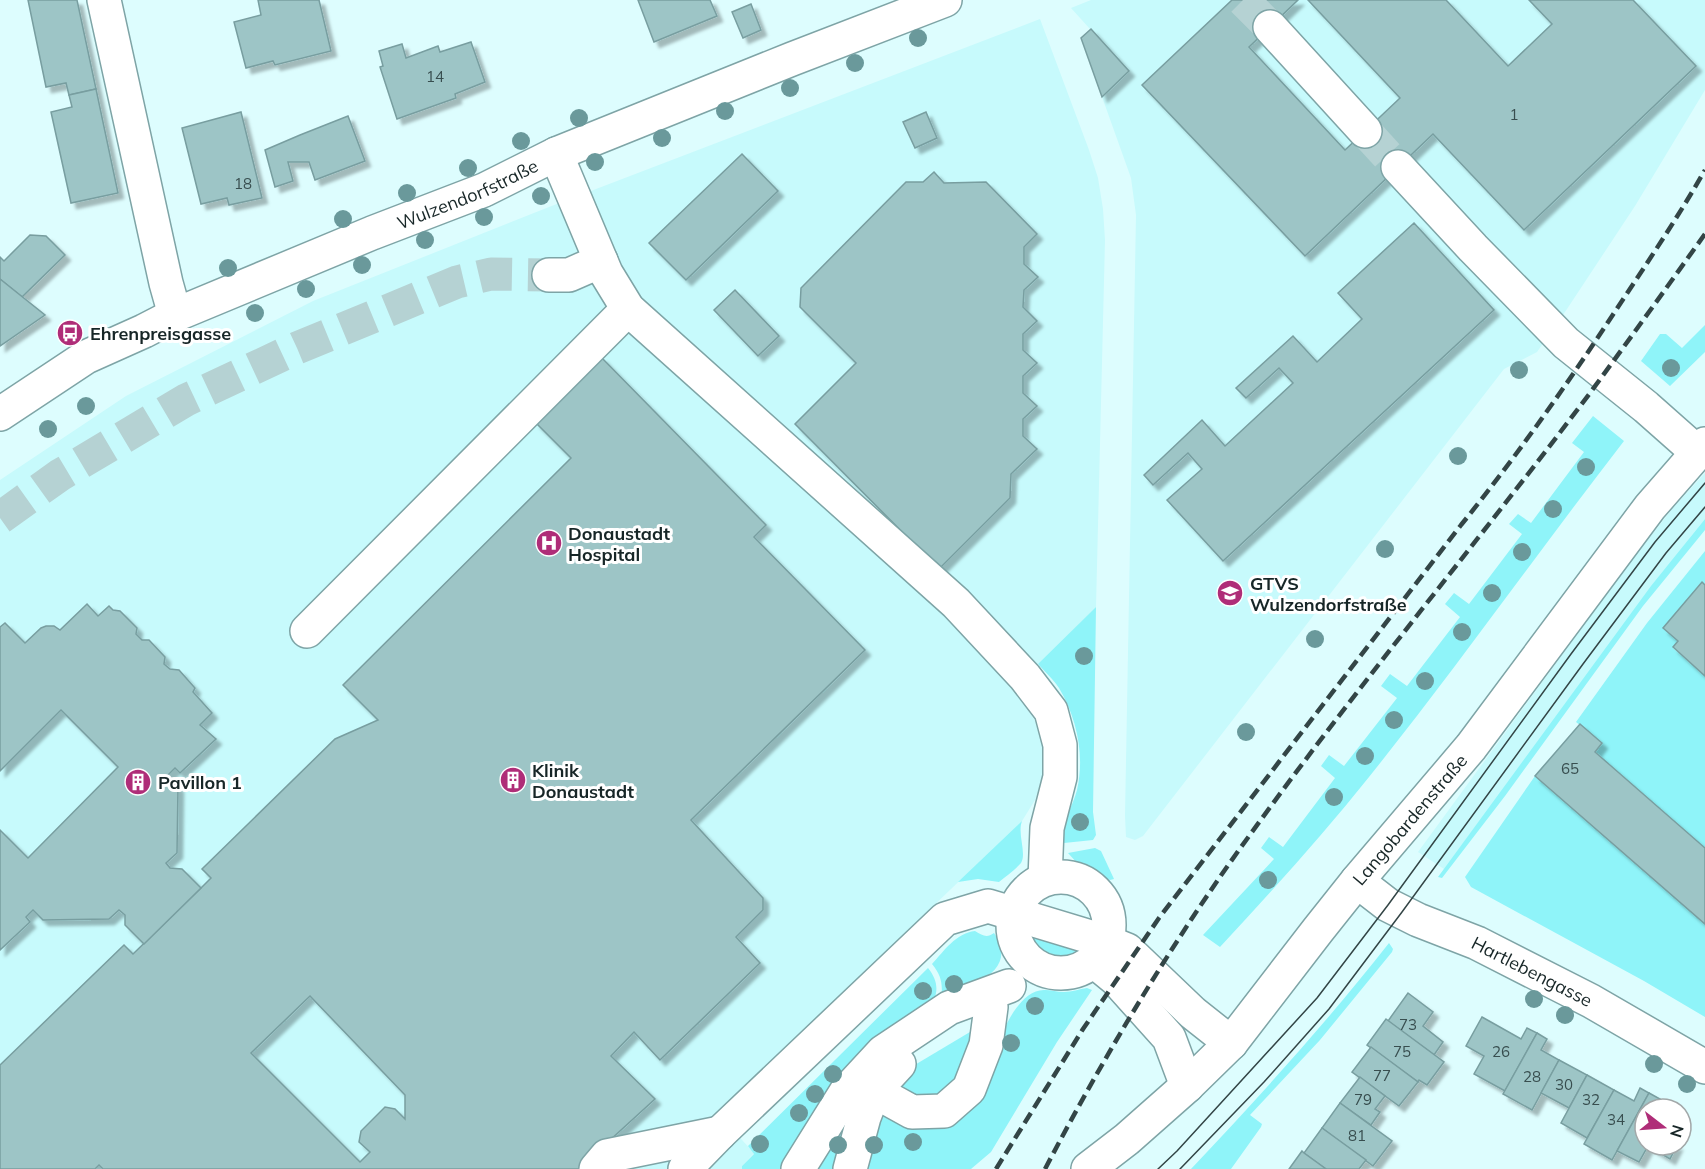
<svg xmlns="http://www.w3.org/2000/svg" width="1705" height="1169" viewBox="0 0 1705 1169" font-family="Mulish,sans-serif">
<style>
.built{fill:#c7fafc}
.green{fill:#8ff4f9}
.building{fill:#9dc5c6;stroke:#789ea0;stroke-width:1.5;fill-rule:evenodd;filter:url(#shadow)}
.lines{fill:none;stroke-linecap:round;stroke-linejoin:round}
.minor-tunnel{stroke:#b5d2d3;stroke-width:33;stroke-dasharray:33 16;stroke-linecap:butt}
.minor-casing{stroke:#7ea4a6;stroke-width:36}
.minor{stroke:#fff;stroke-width:33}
.tram{stroke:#334546;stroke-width:1.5}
.rail{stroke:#334546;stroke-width:4.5;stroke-dasharray:12 6;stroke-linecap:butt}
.tree{fill:#6a999b}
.labels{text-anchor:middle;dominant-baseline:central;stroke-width:6;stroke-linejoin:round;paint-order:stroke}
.number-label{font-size:15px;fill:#384e4f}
.street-label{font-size:18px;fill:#172627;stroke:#fff}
.poi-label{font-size:18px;font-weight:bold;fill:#172627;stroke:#fff;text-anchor:start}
</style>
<defs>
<filter id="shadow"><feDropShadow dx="5.5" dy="5.5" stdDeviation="1.5" flood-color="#0004"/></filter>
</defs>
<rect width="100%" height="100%" fill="#ddfdfe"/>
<g class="built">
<polygon points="1091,0 1705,0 1705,90 1635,206 1567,309 1537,352 1504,369 1143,836 1135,840 1126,837 1125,816 1136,215 1131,178 1081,38 1090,29 1071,8"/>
<polygon points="1040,19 1089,150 1098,178 1103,209 1105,240 1096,607 1012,690 1023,702 1035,721 1042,743 1044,772 1035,800 1022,821 902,936 720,1116 754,1153 742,1166 742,1169 0,1169 0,480 126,396 313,301 549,207"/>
<polygon points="1705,473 1705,519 1692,535 1444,869 1418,852 1627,566 1673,508"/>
</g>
<g class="green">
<polygon points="1705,325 1705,352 1670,386 1641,361 1660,334 1666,334 1682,348"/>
<path d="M1593 416 1624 441C1538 552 1457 667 1369 777 1322 836 1271 892 1220 947L1203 935 1274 859 1261 848 1269 837 1283 847 1335 778 1321 766 1329 755 1344 766 1397 698 1381 686 1390 674 1407 686 1460 617 1445 604 1454 593 1469 604 1522 534 1509 524 1518 514 1531 523 1584 452 1572 443Z"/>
<polygon points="1705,519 1705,530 1643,606 1505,796 1442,878 1438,877 1651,586"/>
<polygon points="1705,551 1705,585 1702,583 1663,628 1678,641 1673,648 1705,676 1705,848 1595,752 1602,743 1576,722 1647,623"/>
<path d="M1096 607 1093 812 1096 835 1093 840 1064 843C1060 823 1072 809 1077 790 1085 756 1077 718 1059 688 1054 680 1045 672 1038 664Z"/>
<polygon points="1535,776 1705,924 1705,1017 1644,981 1471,887 1465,877"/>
<path d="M1022 821C1017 834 1027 853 1021 863 1015 870 1006 876 999 882L978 879 958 882Z"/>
<polygon points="1095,848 1101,851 1114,879 1110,880 1103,877 1099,873 1078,864 1068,853"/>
<path d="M975 931C983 936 987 938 994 933 1021 972 967 987 941 1001 943 985 942 976 932 964 944 951 956 933 975 931Z"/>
<path d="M1027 933 1088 939 1080 958C1054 965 1038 959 1027 933Z"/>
<path d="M1389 943 1393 949 1392 952 1320 1040 1250 1115 1262 1124 1261 1127 1231 1169H1191C1260 1096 1327 1022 1389 943Z"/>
<path d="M928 968C937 979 939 990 933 1002L789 1169H742V1166L754 1154 748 1146Z"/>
<path d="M1087 988 1092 990 1057 1042 991 1152 971 1169H863L874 1110 924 1123 1005 1027C1012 1013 1026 989 1045 990 1051 990 1057 992 1064 992 1072 992 1079 989 1087 988Z"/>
<polygon points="975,1029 964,1084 923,1103 902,1090 901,1082 908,1069"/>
<polygon points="852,1109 842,1169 813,1169"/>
</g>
<g class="building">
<polygon points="28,0 77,0 96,89 69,95 66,83 46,87"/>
<polygon points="258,0 319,0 331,51 275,65 273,61 246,68 234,22 261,15"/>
<polygon points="638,0 710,0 717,16 654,42"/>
<polygon points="1232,0 1298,0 1249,47 1345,150 1400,98 1308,0 1446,0 1508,66 1552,24 1529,0 1633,0 1696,66 1524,230 1433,134 1305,256 1142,85"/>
<polygon points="751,4 761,30 743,38 732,12"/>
<polygon points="1091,29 1129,71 1102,97 1081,38"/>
<polygon points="471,42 485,82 455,94 456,98 397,119 380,67 383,66 379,51 402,44 406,58 438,46 440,52"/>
<polygon points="96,89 118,193 71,203 51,112 72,107 69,95"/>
<polygon points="241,112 262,198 229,205 227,198 201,204 182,128"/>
<polygon points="926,112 937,138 915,148 903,122"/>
<polygon points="348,116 365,161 315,180 309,162 288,162 293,181 275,187 265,150 300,135"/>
<polygon points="742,154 778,191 686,280 649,243"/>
<polygon points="934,172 944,183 986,182 1037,234 1024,247 1024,264 1038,277 1024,290 1023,307 1037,321 1023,334 1023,350 1037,363 1023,376 1023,393 1037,406 1023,419 1023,436 1037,449 1011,474 1010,498 939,569 795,424 856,363 800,307 801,288 906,182 923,182"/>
<polygon points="1414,223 1494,310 1223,561 1167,500 1202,469 1188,453 1153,485 1144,475 1202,420 1225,446 1293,383 1279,368 1246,398 1236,388 1293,336 1317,362 1362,319 1338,293"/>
<polygon points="30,235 46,236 65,255 22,297 0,279 0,257 4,261"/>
<polygon points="0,279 45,315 0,346"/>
<polygon points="735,290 779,336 758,356 714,310"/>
<path d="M601 357 766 525 754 537 865 650 691 820 763 898V910L736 937 760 963 660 1060 634 1032 611 1056 655 1099 586 1162 593 1169H103L99 1165 95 1169H0V1065L124 945 133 954 201 888 211 878 202 869 335 739 378 720 343 685 571 458 535 422ZM310 996 405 1095V1119L395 1109 385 1107 361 1131 359 1142 370 1152 360 1162 251 1053Z"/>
<polygon points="1702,582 1705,585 1705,676 1673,647 1678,641 1663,628"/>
<polygon points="87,604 98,616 109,606 113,610 120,611 137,628 136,634 142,640 149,640 165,657 164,664 170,669 179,670 195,688 193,692 212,713 200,725 216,739 180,773 175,768 167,776 178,787 177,853 166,863 170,868 182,869 201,888 144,944 125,925 125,915 119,910 109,919 43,920 33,910 26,917 30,922 0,950 0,830 28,858 118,767 61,710 0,771 0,627 5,623 25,643 41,628 46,626 54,626 60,630"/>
<polygon points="1580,724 1602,743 1595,752 1705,848 1705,924 1535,776"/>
<polygon points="1408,993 1433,1012 1423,1026 1443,1042 1434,1055 1388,1021"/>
<polygon points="1482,1017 1521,1039 1527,1028 1537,1033 1505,1091 1474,1074 1484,1056 1466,1046"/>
<polygon points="1386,1019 1444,1062 1427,1085 1419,1080 1418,1082 1367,1045"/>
<polygon points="1537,1033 1547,1039 1541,1050 1559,1060 1532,1110 1503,1094"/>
<polygon points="1371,1047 1418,1082 1399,1106 1352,1072"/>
<polygon points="1559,1060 1587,1075 1569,1108 1541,1093"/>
<polygon points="1587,1075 1614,1090 1587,1138 1561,1123"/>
<polygon points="1360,1077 1385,1096 1375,1109 1380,1112 1371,1125 1340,1103"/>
<polygon points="1640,1088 1649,1093 1612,1160 1584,1144 1614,1090 1634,1101"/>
<polygon points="1649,1093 1660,1099 1654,1109 1645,1109 1645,1145 1677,1145 1670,1159 1648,1146 1639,1162 1617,1151"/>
<polygon points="1340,1103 1392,1141 1373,1166 1322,1128"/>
<polygon points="1322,1128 1366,1160 1359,1169 1326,1169 1304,1153"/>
<polygon points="1302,1151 1304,1153 1326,1169 1289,1169"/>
</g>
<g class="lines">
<g class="minor-tunnel">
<polyline points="1243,0 1270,27"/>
<polyline points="1365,131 1398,167"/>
<polyline points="0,518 60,475 186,400 297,348 457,282 491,274 549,275"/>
</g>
<defs>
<g id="minor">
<polyline points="104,0 166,283 175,315"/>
<polyline points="1270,27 1365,131"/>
<polyline points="556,154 606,273 628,309 956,603 1025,677 1051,711 1060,745 1060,777 1047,828 1045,879"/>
<polyline points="1398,167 1473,248 1566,343 1646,407 1698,453"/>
<polyline points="549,275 569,275 601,261"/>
<path id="s1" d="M0 414 86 357 144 331 175 315 372 233 484 190 556 154 792 59 945 0"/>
<polyline points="307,631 628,309"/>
<circle cx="1061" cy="925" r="48"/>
<path id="s2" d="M1357 881 1388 905 1418 920 1477 943 1591 1001 1705 1067"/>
<polyline points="1094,961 1116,979 1169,1038 1187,1086"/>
<polyline points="874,1091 912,1112 944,1111 969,1089 986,1045 991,1007"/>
<polyline points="596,1169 607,1156 720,1133"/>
<polyline points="685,1169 720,1133 945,919 988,906 1107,942 1127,950 1193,1013 1231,1043"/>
<polyline points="798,1169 846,1092 883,1052 949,1008 1009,986"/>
<polyline points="850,1169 864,1117 874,1091 899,1064"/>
<path id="s3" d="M1088 1169 1127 1139 1187 1086 1231 1043 1318 930 1357 881 1471 747 1650 507 1705 444"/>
</g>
</defs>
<use href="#minor" class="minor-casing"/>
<use href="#minor" class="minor"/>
<g class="tram">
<polyline points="1158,1169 1177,1151 1317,998 1388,905 1571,654 1655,542 1705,483"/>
<polyline points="1180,1169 1264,1082 1329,1009 1402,912 1583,664 1666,553 1705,507"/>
</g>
<g class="rail">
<path d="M996 1169 1083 1029 1159 918 1461 525C1516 457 1566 386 1614 313 1645 266 1677 219 1705 170"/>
<path d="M1045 1169C1100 1064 1161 961 1229 864 1344 702 1471 551 1590 393 1629 340 1667 287 1705 234"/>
</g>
</g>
<g class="tree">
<circle cx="918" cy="38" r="9"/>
<circle cx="855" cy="63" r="9"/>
<circle cx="790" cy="88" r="9"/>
<circle cx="725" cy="111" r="9"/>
<circle cx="579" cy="118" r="9"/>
<circle cx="662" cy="138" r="9"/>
<circle cx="521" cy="141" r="9"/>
<circle cx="595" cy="162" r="9"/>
<circle cx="468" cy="168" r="9"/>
<circle cx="407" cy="193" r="9"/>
<circle cx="541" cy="196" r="9"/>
<circle cx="484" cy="217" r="9"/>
<circle cx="343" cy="219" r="9"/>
<circle cx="425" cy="240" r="9"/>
<circle cx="362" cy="265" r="9"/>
<circle cx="228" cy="268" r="9"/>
<circle cx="306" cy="289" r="9"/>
<circle cx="255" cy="313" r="9"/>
<circle cx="1671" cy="368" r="9"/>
<circle cx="1519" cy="370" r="9"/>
<circle cx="86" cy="406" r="9"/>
<circle cx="48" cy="429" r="9"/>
<circle cx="1458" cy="456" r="9"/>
<circle cx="1586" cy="467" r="9"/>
<circle cx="1553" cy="509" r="9"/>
<circle cx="1385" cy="549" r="9"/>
<circle cx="1522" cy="552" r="9"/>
<circle cx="1492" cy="593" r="9"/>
<circle cx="1462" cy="632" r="9"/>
<circle cx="1315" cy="639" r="9"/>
<circle cx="1084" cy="656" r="9"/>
<circle cx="1425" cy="681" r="9"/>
<circle cx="1394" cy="720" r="9"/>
<circle cx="1246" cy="732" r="9"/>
<circle cx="1365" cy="756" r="9"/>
<circle cx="1334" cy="797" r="9"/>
<circle cx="1080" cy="822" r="9"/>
<circle cx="1268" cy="880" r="9"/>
<circle cx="954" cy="984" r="9"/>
<circle cx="923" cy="991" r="9"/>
<circle cx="1534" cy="999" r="9"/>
<circle cx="1035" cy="1006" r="9"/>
<circle cx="1565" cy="1015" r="9"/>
<circle cx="1011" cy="1043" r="9"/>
<circle cx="1654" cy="1064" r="9"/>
<circle cx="833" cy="1074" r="9"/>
<circle cx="1687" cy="1084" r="9"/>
<circle cx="815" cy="1094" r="9"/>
<circle cx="799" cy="1113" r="9"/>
<circle cx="913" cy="1142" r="9"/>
<circle cx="760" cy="1144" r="9"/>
<circle cx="838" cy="1145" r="9"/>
<circle cx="874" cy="1145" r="9"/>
</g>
<defs>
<symbol id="bus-disc" viewBox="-11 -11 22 22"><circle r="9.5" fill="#af2d78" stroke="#fff"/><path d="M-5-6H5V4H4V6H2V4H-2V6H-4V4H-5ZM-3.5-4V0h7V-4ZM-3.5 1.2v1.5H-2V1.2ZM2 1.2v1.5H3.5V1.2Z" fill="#fff"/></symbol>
<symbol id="hospital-disc" viewBox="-11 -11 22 22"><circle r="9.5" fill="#af2d78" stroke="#fff"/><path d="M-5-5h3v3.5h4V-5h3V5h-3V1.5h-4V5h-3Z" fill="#fff"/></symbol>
<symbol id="school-disc" viewBox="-11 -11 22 22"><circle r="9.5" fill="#af2d78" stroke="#fff"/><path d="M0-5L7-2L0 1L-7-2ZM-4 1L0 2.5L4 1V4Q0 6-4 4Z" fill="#fff"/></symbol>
<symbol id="building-disc" viewBox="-11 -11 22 22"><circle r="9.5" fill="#af2d78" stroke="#fff"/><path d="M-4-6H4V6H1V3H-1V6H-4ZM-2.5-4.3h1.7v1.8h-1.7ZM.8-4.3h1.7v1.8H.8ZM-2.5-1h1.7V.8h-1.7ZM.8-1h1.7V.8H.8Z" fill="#fff"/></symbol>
</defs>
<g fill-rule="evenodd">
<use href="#bus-disc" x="55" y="318" width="30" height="30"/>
<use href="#hospital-disc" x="534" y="528" width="30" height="30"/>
<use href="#school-disc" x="1215" y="578" width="30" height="30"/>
<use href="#building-disc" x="498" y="765" width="30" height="30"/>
<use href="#building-disc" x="123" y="767" width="30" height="30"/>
</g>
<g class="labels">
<g class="number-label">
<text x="435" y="76">14</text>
<text x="1514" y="114">1</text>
<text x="243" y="183">18</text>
<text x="1570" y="768">65</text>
<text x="1408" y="1024">73</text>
<text x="1402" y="1051">75</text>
<text x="1501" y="1051">26</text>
<text x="1382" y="1075">77</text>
<text x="1532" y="1076">28</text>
<text x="1564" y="1084">30</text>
<text x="1363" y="1099">79</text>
<text x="1591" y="1099">32</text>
<text x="1616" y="1119">34</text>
<text x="1357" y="1135">81</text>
</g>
<g class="street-label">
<text stroke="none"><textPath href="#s1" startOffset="518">Wulzendorfstraße</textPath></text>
<text stroke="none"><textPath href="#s3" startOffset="477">Langobardenstraße</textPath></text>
<text stroke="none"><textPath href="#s2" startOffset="198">Hartlebengasse</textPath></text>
</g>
<g class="poi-label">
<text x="90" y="333">Ehrenpreisgasse</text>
<text x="568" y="533">Donaustadt<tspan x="568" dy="21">Hospital</tspan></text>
<text x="1250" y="583">GTVS<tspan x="1250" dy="21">Wulzendorfstraße</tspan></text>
<text x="532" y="770">Klinik<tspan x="532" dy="21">Donaustadt</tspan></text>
<text x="158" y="782">Pavillon 1</text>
</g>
</g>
<g transform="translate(1663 1127) rotate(107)"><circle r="28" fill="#ffffff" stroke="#a2a8a9" stroke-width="1.5"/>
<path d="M0-4.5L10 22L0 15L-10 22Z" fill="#af2d78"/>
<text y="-9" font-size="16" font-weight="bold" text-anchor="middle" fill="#172627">N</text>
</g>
</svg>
